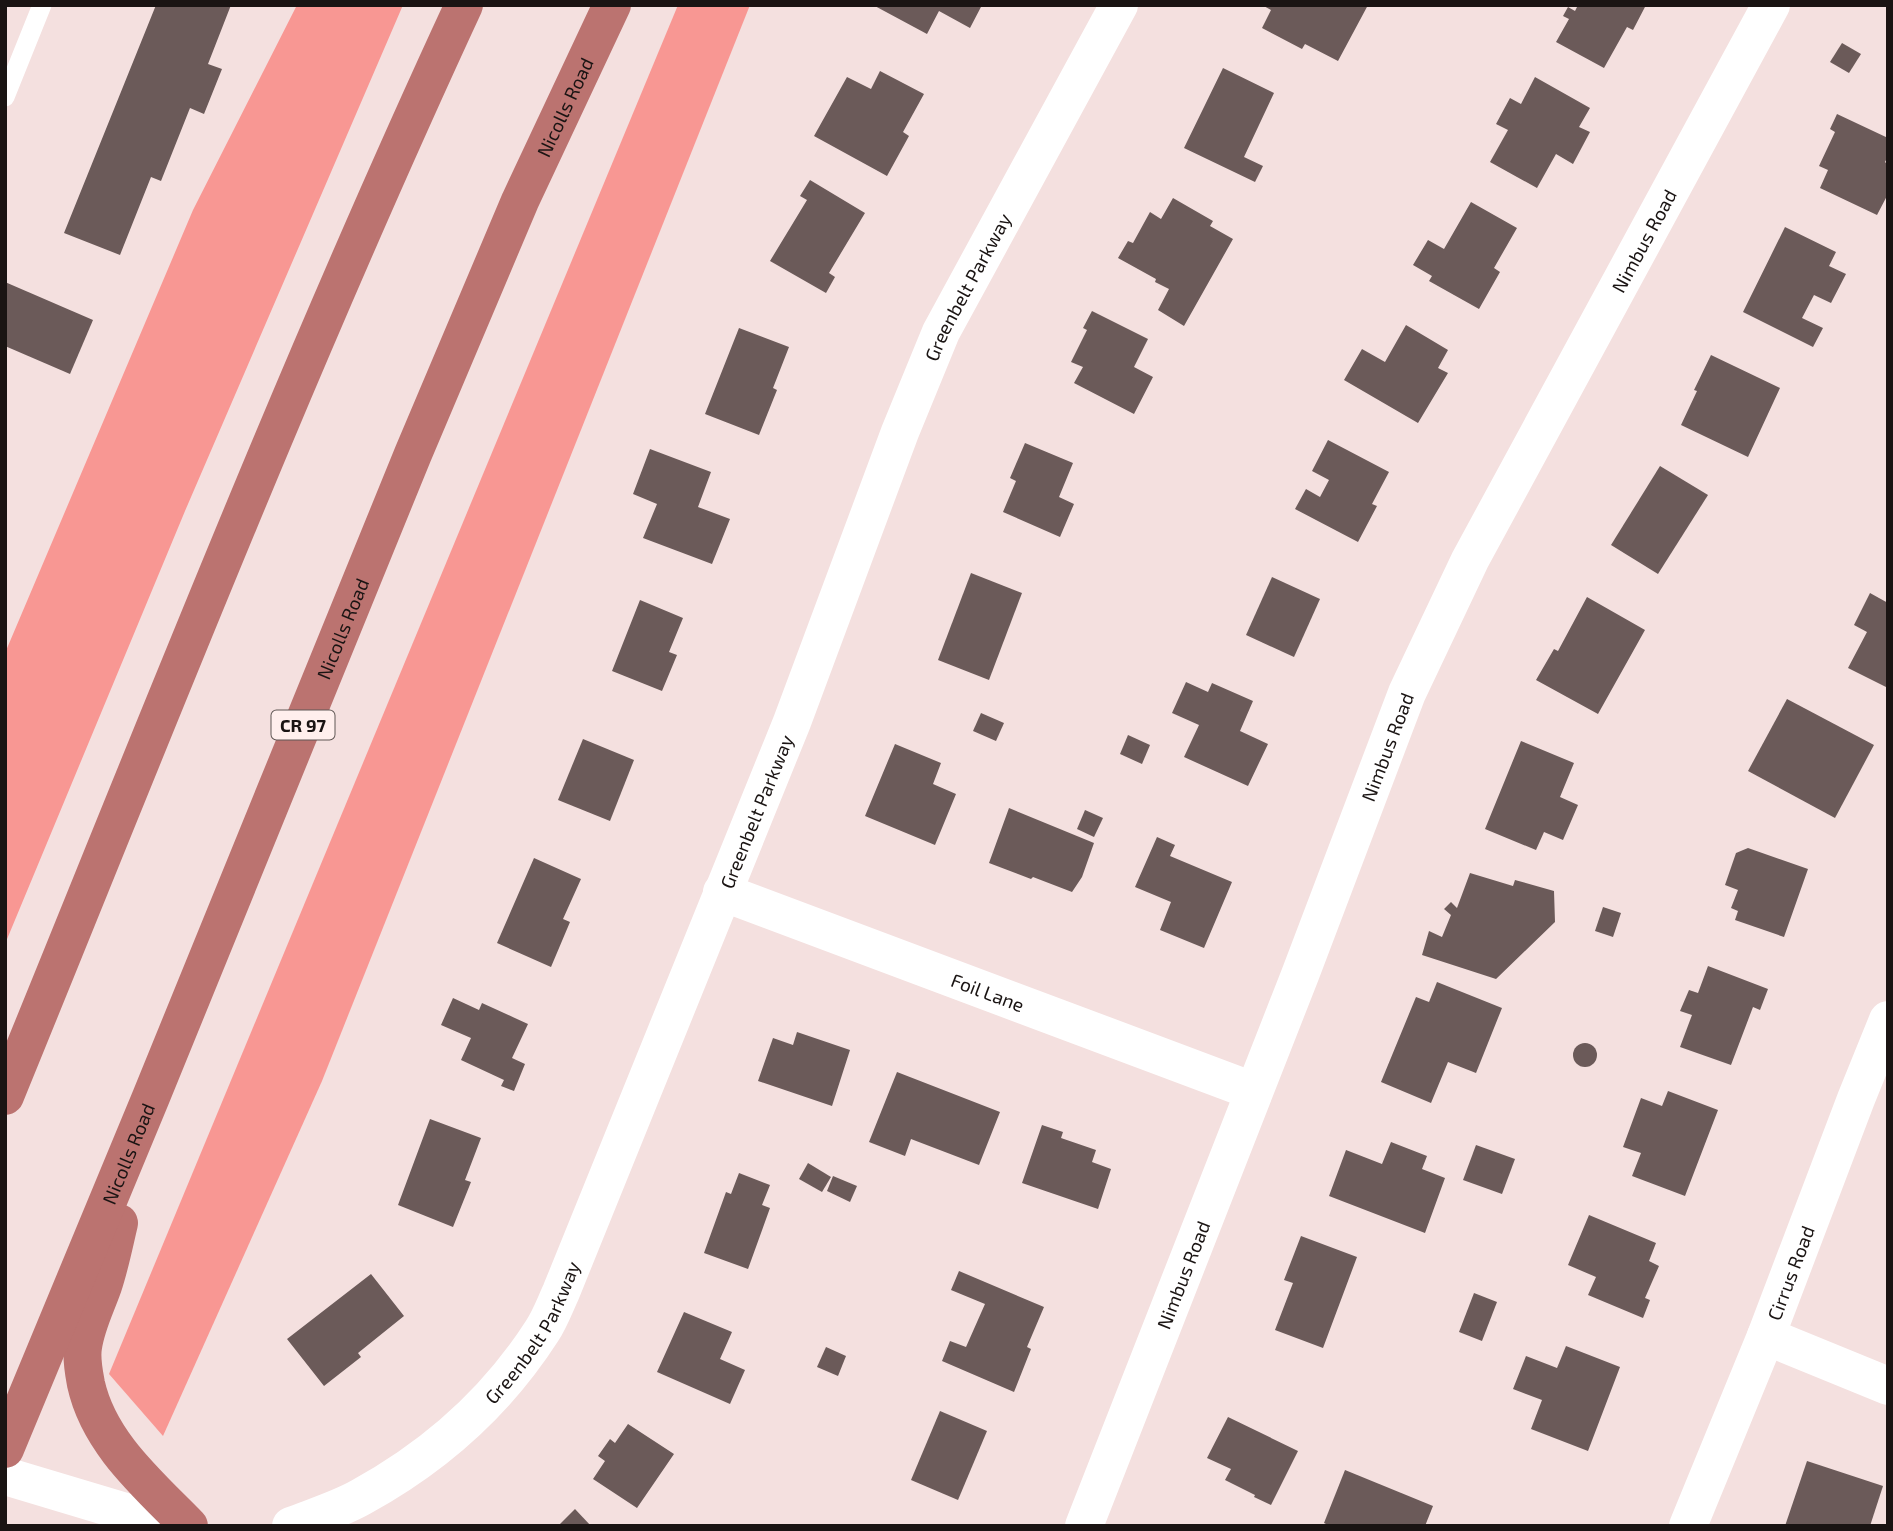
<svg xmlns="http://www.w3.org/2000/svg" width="1893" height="1531" viewBox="0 0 1893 1531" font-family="'Exo 2',sans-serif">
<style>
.green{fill:#f89793}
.building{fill:#6b5a59}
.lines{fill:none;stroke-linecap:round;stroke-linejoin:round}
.lane{stroke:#fff;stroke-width:19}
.street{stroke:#fff;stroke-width:38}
.highway{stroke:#bb7370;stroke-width:38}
.labels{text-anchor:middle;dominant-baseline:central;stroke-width:7;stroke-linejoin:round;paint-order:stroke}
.shield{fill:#ffefed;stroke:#5f5654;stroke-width:2}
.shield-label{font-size:18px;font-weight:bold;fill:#1a1413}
.street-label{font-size:19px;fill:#1a1413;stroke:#ffefed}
</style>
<rect width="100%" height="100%" fill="#f4e0df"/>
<g class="green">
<polygon points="297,5 403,5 185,511 5,944 5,653 193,210"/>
<polygon points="678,5 750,5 322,1081 163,1436 109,1374"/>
</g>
<g class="building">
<polygon points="156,5 231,5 208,64 222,69 204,114 190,108 161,181 151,177 120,255 64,233"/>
<polygon points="873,5 982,5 970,28 939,11 927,34"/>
<polygon points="1262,5 1368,5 1338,61 1305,44 1302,49 1262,28 1271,10"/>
<polygon points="1578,5 1646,5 1633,30 1627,27 1604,68 1556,42 1569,19 1563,16 1568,7 1575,11"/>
<polygon points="1842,43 1861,54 1849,73 1830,62"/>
<polygon points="1223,68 1274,93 1244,157 1263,166 1255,182 1184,148"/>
<polygon points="880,71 924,94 903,132 909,136 887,176 814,136 847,77 871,89"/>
<polygon points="1535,77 1590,108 1579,127 1590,132 1573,164 1556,154 1537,188 1490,162 1508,130 1496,124 1510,98 1521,104"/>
<polygon points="1837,114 1888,138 1888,156 1885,162 1888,165 1888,194 1877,215 1820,188 1828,170 1819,166 1835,132 1830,129"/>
<polygon points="810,180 865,213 829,273 835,277 826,293 770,261 807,200 800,196"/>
<polygon points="1173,198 1213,221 1210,226 1233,239 1184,326 1158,310 1169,289 1155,282 1156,279 1118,258 1128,241 1133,243 1150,212 1161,219"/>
<polygon points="1471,202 1517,228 1494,268 1500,272 1479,309 1429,281 1432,276 1413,265 1428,240 1444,249"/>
<polygon points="1785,227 1836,252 1829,266 1846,274 1831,303 1814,295 1802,318 1823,328 1813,347 1743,312"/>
<polygon points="5,282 93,320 70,374 5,346"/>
<polygon points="1092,311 1148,339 1134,367 1153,377 1134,414 1074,383 1083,367 1071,362 1087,330 1083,328"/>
<polygon points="1406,325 1448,350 1438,368 1448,373 1418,423 1344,380 1362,349 1385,362"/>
<polygon points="739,328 789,347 773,388 777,390 759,435 705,414"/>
<polygon points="1711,355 1780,388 1748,457 1681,425 1697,391 1694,390"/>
<polygon points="1328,440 1389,472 1372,504 1377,506 1358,542 1295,509 1306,489 1320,497 1329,480 1312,471"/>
<polygon points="1025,443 1073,463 1059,497 1074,504 1060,537 1003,512 1016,481 1010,478"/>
<polygon points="650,449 711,472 698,507 730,519 712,564 643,538 657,504 633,494"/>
<polygon points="1660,466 1708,495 1658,574 1611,545"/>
<polygon points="971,573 1022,593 989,680 938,660"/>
<polygon points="1272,577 1320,599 1294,657 1246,635"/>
<polygon points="1870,593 1888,603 1888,688 1848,668 1867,632 1854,625"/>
<polygon points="1587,597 1645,630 1598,714 1536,680 1554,649 1558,651"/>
<polygon points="640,600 683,618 669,652 677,655 662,691 612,671"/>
<polygon points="1186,682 1208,692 1212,683 1253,701 1240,731 1268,744 1248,786 1184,757 1199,725 1172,713"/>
<polygon points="1787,699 1874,745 1835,818 1748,771"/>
<polygon points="981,713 1004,723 996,741 973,731"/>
<polygon points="1128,735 1150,745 1142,764 1120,754"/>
<polygon points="583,739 634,760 610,821 558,800"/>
<polygon points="1521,741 1574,763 1560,797 1578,805 1563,840 1544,832 1536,850 1485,829"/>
<polygon points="895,744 941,763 933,784 956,794 935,845 865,816"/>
<polygon points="1009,808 1094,843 1082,877 1072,892 1033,877 1031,879 989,863"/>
<polygon points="1085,810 1103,818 1094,837 1077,829"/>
<polygon points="1157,837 1175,845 1170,856 1232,882 1204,948 1160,930 1171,902 1135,887"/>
<polygon points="1748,848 1808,869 1784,937 1735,920 1738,911 1731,908 1738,890 1725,885 1736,853"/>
<polygon points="534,858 581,879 563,919 570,922 551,967 497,943"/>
<polygon points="1470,873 1513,886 1515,880 1554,891 1555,922 1496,979 1422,955 1429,931 1442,937 1451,915 1444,909 1451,902 1457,908"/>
<polygon points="1603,907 1621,913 1613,937 1595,931"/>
<polygon points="1708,966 1768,989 1760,1010 1753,1007 1731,1065 1680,1047 1692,1015 1680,1011 1689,990 1698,993"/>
<polygon points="1437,982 1502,1008 1476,1073 1448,1062 1431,1103 1381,1082 1416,997 1429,1002"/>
<polygon points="453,998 479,1010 482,1003 528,1024 512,1058 525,1064 514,1091 501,1086 504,1080 461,1060 471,1038 441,1025"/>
<polygon points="797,1032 850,1050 832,1106 758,1081 773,1038 793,1045"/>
<circle cx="1585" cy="1055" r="12"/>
<polygon points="897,1072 1000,1112 979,1165 911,1139 905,1156 869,1142"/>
<polygon points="1668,1091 1718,1110 1685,1196 1632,1176 1641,1153 1623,1147 1641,1098 1662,1106"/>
<polygon points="430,1119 481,1138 465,1180 471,1182 453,1227 398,1205"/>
<polygon points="1042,1125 1063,1132 1061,1138 1096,1150 1092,1162 1111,1169 1098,1209 1022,1183"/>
<polygon points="1391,1142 1427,1156 1422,1169 1445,1178 1425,1233 1329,1196 1346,1150 1382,1164"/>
<polygon points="1476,1145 1515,1159 1502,1194 1463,1180"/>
<polygon points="808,1163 831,1177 822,1192 799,1179"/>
<polygon points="739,1173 770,1185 762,1205 770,1208 748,1269 704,1253 726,1192 731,1194"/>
<polygon points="833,1176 857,1186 850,1202 827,1191"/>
<polygon points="1589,1215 1656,1243 1649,1261 1659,1266 1645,1298 1650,1300 1643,1318 1588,1295 1596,1277 1568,1265"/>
<polygon points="1301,1236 1357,1257 1323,1348 1275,1330 1293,1283 1284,1280"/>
<polygon points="959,1271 1044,1307 1027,1347 1031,1349 1014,1392 942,1361 950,1341 966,1347 985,1304 951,1290"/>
<polygon points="371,1274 404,1316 358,1353 361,1357 324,1386 287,1339"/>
<polygon points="1474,1293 1497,1302 1482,1341 1459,1332"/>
<polygon points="684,1312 732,1332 720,1359 745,1370 730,1404 657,1372"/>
<polygon points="1566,1346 1620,1367 1588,1451 1531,1429 1542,1400 1513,1389 1526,1356 1557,1368"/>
<polygon points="826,1347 846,1356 838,1376 817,1367"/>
<polygon points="940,1411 987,1431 958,1500 911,1480"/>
<polygon points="1228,1417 1298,1451 1271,1505 1254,1497 1255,1495 1225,1480 1231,1469 1207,1458"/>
<polygon points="628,1424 674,1454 637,1508 593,1479 605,1461 598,1456 610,1439 615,1443"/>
<polygon points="1807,1461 1883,1486 1870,1526 1785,1526"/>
<polygon points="1345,1470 1433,1506 1425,1526 1330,1526 1324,1523"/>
<polygon points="575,1509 591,1526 558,1526"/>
</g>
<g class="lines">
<polyline class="lane" points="5,97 42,5"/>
<g class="street">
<path id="s1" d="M722 892 1253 1091"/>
<polyline points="1766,1336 1888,1386"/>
<polyline points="5,1476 172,1526"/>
<path id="s2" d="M291 1526C314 1517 340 1509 361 1497 434 1457 497 1401 542 1331 550 1319 555 1305 561 1292L792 722 900 432 941 332 1119 5"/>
<path id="s3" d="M1084 1526 1300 975 1407 693 1470 560 1771 5"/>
<path id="s4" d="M1688 1526 1766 1336 1856 1099 1888 1020"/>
</g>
<g class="highway">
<path d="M5 1096C154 731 298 363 464 5"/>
<path d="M119 1223C114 1244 110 1265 103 1286 96 1306 86 1325 83 1347 81 1359 84 1373 86 1384 99 1443 148 1484 189 1526"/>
<path id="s5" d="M5 1449 151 1097 413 454 520 201 612 5"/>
</g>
</g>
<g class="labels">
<rect class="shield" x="271.5" y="710.5" width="63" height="29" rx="5"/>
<g class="shield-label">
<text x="303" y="725">CR 97</text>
</g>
<g class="street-label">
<text stroke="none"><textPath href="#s5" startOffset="1454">Nicolls Road</textPath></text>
<text stroke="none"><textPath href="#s3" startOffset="1404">Nimbus Road</textPath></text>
<text stroke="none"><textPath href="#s2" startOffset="1452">Greenbelt Parkway</textPath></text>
<text stroke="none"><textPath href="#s5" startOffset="887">Nicolls Road</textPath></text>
<text stroke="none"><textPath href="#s3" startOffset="836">Nimbus Road</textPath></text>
<text stroke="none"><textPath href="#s2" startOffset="886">Greenbelt Parkway</textPath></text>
<text stroke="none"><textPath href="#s1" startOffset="284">Foil Lane</textPath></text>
<text stroke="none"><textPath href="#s5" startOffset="320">Nicolls Road</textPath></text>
<text stroke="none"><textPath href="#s4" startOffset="273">Cirrus Road</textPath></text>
<text stroke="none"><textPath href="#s3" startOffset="270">Nimbus Road</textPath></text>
<text stroke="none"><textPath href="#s2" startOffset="318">Greenbelt Parkway</textPath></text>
</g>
</g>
<rect width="1893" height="1531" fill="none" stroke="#1a1413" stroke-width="14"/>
</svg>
